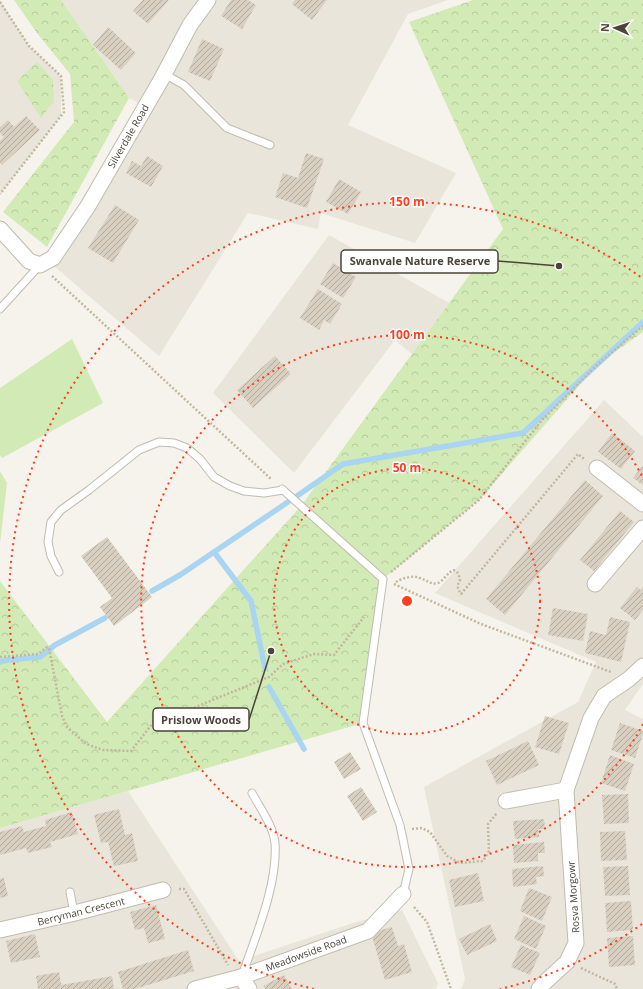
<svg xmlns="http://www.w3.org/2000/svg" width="643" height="989" viewBox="0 0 643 989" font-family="'Open Sans',sans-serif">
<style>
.residential{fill:#eae5da}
.green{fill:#d2eab5}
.forest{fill:url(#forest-crowns)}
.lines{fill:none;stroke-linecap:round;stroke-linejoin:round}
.stream{stroke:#a9d4f2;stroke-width:5.5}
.building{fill:url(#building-hatch)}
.lane-casing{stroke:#c2bbae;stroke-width:9}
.street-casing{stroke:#c2bbae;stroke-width:17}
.path{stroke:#c4b79f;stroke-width:2.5;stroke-dasharray:2 2;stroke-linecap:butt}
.lane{stroke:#fff;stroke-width:7}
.street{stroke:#fff;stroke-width:15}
.ring{fill:none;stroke:#fc3f1d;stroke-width:2;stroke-dasharray:2 4}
.labels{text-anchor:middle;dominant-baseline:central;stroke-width:3;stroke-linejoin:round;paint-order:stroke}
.street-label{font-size:10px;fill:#4b4439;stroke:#fff}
.centre{fill:#fc3f1d;stroke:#fff;stroke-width:2}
.ring-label{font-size:12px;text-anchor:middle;font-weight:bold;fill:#fc3f1d;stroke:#fff;stroke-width:3;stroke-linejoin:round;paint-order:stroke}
.leader{fill:none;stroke:#4b4439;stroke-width:1.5}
.callout-dot{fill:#4b4439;stroke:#fff;stroke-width:1.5}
.callout{fill:#fff;stroke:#4b4439;stroke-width:1.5}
.callout-label{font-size:11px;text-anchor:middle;font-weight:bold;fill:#4b4439}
</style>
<defs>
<pattern id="forest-crowns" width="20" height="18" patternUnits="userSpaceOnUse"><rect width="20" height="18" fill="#d2eab5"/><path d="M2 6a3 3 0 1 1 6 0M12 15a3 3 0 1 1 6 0" fill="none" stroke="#b6ca9c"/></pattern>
<pattern id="building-hatch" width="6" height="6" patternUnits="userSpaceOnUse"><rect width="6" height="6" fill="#d8cfc1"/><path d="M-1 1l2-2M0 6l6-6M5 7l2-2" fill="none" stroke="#b1aa9e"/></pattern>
</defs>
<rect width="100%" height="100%" fill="#f6f3ec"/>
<g class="residential">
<polygon points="0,0 29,46 61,76 61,116 0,194"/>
<polygon points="61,0 448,0 408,14 348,125 456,173 415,243 321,213 318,229 248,213 159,356 55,267 150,109 129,98"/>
<polygon points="329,235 449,303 412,354 395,340 294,473 213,393"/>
<polygon points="604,400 643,437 643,684 625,710 643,719 643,989 461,989 465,979 424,787 578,702 596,662 435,593"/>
<polygon points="128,791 239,961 353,923 402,910 438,983 436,989 0,989 0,828"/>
</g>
<g class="green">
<polygon points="72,339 103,403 2,458 0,455 0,388"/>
<polygon points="0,471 7,483 0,544"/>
</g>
<g class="forest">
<polygon points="14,0 61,0 129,98 47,247 3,212 74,122 70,74 37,33"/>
<polygon points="473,0 643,0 643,332 598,364 479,500 383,579 363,723 0,828 0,581 107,722 301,506 503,229 409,22"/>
<polygon points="37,62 53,80 54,101 41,118 17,81"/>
</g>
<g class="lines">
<g class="stream">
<polyline points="297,496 343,464 523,433 643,322"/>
<polyline points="214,552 251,601 265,668"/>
<polyline points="152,591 180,575 288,502"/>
<polyline points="0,662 7,660 40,657 55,645 105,618"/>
<polyline points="269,687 304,749"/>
</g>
</g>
<g class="building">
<polygon points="143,0 169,0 148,24 133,11"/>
<polygon points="231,0 248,0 256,5 242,29 221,16"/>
<polygon points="295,0 327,0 312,20 292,4"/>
<polygon points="108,27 136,53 121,70 93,45"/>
<polygon points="202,39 224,49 210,81 188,72"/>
<polygon points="26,116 40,130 2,165 0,163 0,141 4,137 0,133 0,127 8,120 14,127"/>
<polygon points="306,153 324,159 307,208 275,197 283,173 298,178"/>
<polygon points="147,156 163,166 151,187 126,173 132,161 141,166"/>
<polygon points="339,179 361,192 348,214 326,202"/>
<polygon points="115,205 139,220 113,263 88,248"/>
<polygon points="333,263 356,277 343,298 320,284"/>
<polygon points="318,289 342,304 330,324 324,320 319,330 300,318"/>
<polygon points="275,356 291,374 253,408 237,390"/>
<polygon points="612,433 635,451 621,469 598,452"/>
<polygon points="643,465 643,485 633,478"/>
<polygon points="585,480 603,496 505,615 486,599"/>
<polygon points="620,511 634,522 594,571 580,560"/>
<polygon points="107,537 152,597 114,626 100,607 112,598 81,556"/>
<polygon points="637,587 641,590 643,587 643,610 635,620 620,608"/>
<polygon points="553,608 588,614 583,641 548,635"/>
<polygon points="610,617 630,622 621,662 585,653 590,631 606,635"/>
<polygon points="545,716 569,723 559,754 535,747"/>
<polygon points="620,723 643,731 643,734 635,758 611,750"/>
<polygon points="528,741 539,765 497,785 486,761"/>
<polygon points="350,752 361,769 344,779 334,762"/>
<polygon points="610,755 634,764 625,791 601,783"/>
<polygon points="361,787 377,812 363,821 347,796"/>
<polygon points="628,794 629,823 604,824 602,795"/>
<polygon points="119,809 125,835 132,833 138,861 114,866 108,842 101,843 94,815"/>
<polygon points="72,812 78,834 50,842 52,847 28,853 26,848 0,855 0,832 22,826 24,832 46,826 45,820"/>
<polygon points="544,819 545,829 538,829 539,837 515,839 513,821"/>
<polygon points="625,831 627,860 601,861 600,832"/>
<polygon points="544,842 545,853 538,853 538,861 514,863 513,845"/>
<polygon points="543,866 544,876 536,877 537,884 513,887 512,869"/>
<polygon points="628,866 630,895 605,896 603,867"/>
<polygon points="478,873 484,901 455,907 449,880"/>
<polygon points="4,878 8,896 0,898 0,879"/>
<polygon points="529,888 552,897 542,921 520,911"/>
<polygon points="631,901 633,930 607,932 605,903"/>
<polygon points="156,905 165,939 148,943 144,928 135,930 130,912"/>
<polygon points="524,916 546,926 536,949 514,939"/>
<polygon points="490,924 497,941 467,955 459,939"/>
<polygon points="392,927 398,946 404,944 412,972 385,980 371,933"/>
<polygon points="35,934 40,957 11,963 6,941"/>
<polygon points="633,936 635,965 609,967 607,938"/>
<polygon points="521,945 540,953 530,975 511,967"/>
<polygon points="188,950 194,971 135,989 123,989 118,972"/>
<polygon points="59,972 61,985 112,976 114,989 38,989 36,976"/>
<polygon points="284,975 292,989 265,989 263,986"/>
</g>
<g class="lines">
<defs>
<g id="lane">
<polyline points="164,74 184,85 227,128 270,145"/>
<polyline points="0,309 40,265"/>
<polyline points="282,489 383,579 363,723 400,825 409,869 403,894"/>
<polyline points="59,572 51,556 48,542 51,522 61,510 89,490 139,450 159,442 174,443 187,448 200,459 214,477 230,486 244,491 264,493 283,490"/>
<polyline points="70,892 74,913"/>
<path d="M242 976C255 937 278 885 275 843 273 825 260 808 252 793"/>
</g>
<g id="street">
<polyline points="0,229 29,261 40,265 53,258 88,206 161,80 190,25 208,0"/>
<polyline points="597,468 643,504"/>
<polyline points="595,584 643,528"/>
<polyline points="506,801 566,790"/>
<polyline points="0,930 71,914 163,890"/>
<polyline points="241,977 249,989"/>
<polyline points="195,989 241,977 368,931 403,894"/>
<polyline points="539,989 545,982 567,962 576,943 566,790 591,718 604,696 629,679 643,666"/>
</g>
</defs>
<use href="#lane" class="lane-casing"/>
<use href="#street" class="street-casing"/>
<g class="path">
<polyline points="0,2 29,46 61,76 64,112 0,194"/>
<polyline points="52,276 271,479"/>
<polyline points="391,572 479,500 542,420 598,364 643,326"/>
<path d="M396 582C402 578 413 575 420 578 427 580 430 585 438 583 446 580 455 558 460 580 457 586 457 588 461 594L578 454 584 459"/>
<polyline points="394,584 481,624 611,672"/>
<polyline points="0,657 38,654 47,647 49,648 62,716 67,727 86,744 103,750 131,751 163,710 188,710 269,677 283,664 314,654 334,655 364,617"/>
<polyline points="412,829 422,828 430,832 447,856 460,863 483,861 489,851 488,824 497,813"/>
<polyline points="179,889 184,889 228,965"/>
<polyline points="414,907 427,922 451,989"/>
<polyline points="581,968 615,984 617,989"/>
</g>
<use href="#lane" class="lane"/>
<use href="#street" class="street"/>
</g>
<g class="ring">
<circle cx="407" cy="601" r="133"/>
<path d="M643 724A266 266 0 1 1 643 478"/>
<path d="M642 924A399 399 0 0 1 500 989M314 989A399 399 0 1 1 642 278"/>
</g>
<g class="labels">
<g class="street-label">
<text transform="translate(128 136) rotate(-60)">Silverdale Road</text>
<text transform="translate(573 897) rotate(-94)">Rosva Morgowr</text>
<text transform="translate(81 911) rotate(-14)">Berryman Crescent</text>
<text transform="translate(306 953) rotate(-20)">Meadowside Road</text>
</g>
</g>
<circle cx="407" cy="601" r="6" class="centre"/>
<g class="ring-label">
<text x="407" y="206">150 m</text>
<text x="407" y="339">100 m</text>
<text x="407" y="472">50 m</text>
</g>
<path class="leader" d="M559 266L498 261M271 651L249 720"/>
<g class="callout-dot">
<circle cx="559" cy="266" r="4"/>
<circle cx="271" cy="651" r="4"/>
</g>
<g class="callout">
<rect x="341" y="250" width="157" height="23" rx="4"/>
<rect x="153" y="708" width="96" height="23" rx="4"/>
</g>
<g class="callout-label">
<text x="420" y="265">Swanvale Nature Reserve</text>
<text x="201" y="724">Prislow Woods</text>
</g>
<g transform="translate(615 28) rotate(273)" stroke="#ffffff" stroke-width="3" paint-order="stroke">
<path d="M0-3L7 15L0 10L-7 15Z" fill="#4b4439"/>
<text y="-6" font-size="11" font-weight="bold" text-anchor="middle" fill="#4b4439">N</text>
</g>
</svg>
